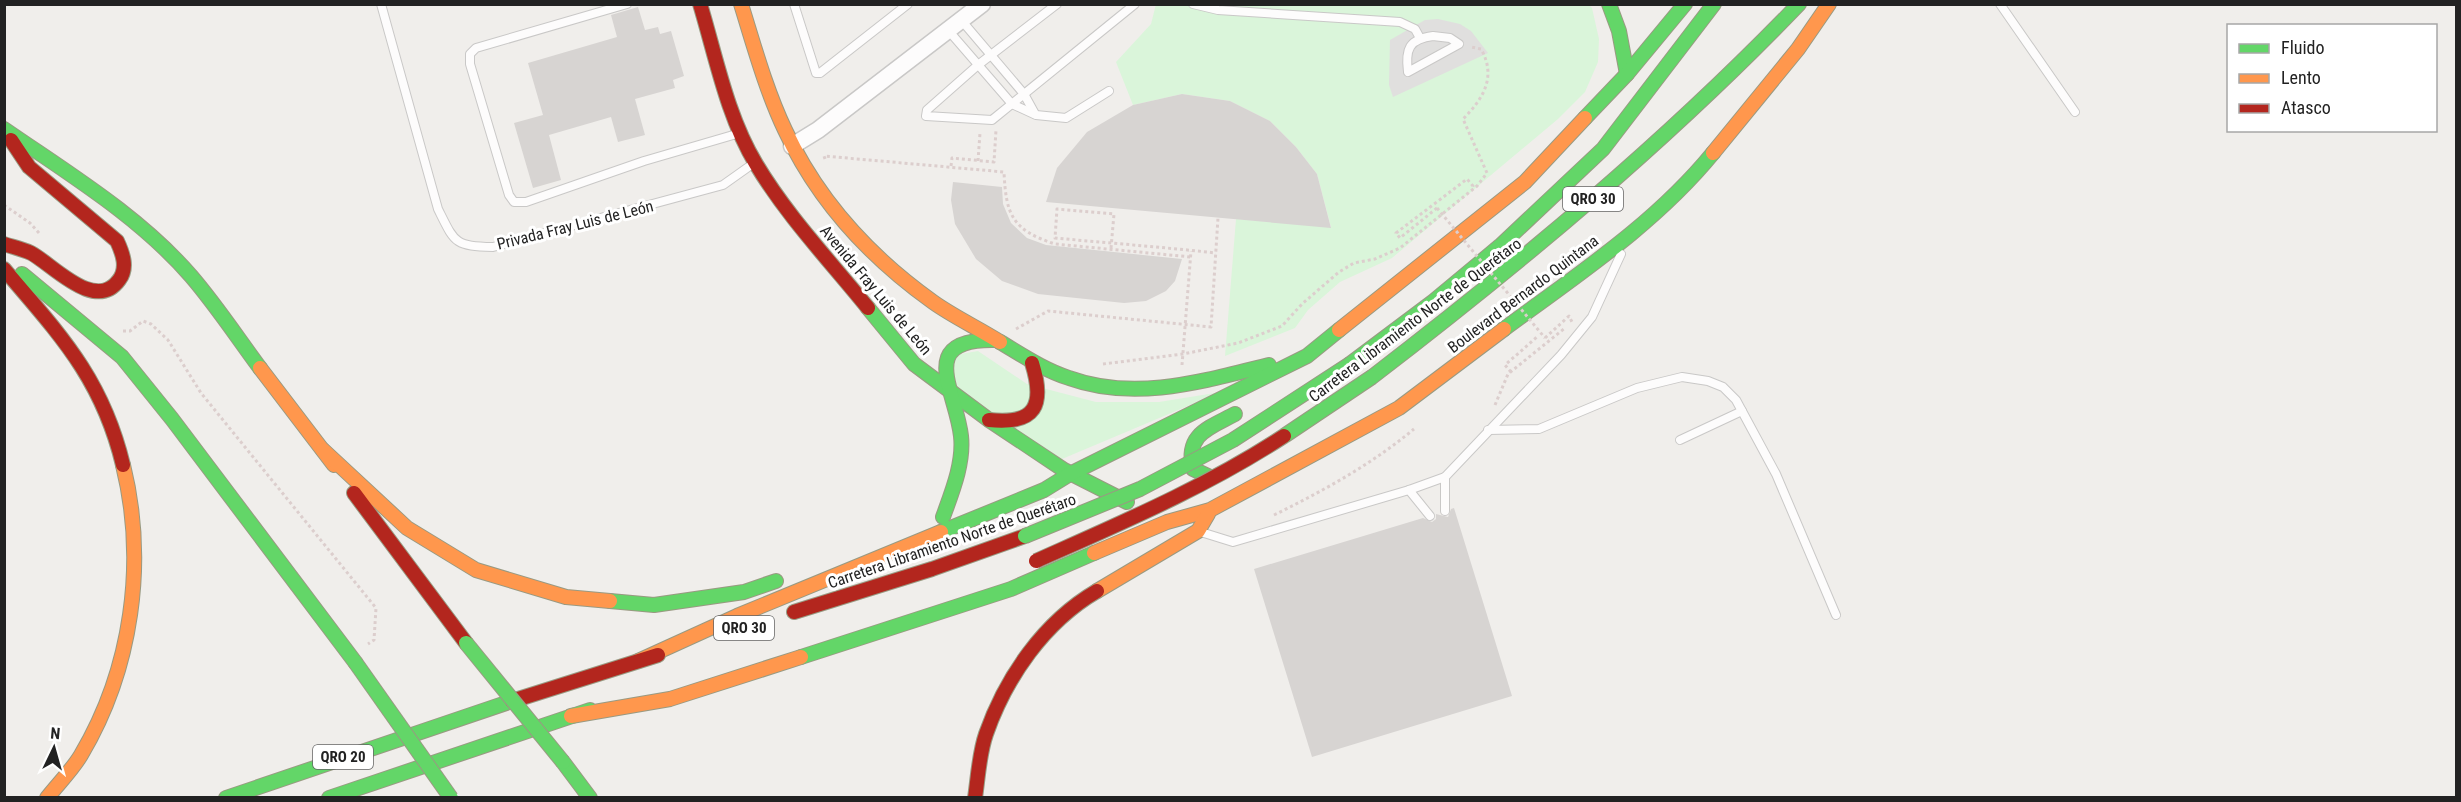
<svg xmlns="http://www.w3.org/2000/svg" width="2461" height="802" viewBox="0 0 2461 802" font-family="'Roboto Condensed',sans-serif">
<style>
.park{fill:#daf5da}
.parking{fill:#e0dfde}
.building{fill:#d7d4d2}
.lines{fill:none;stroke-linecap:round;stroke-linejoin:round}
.lane-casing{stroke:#c9c8c7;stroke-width:10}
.street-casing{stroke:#c9c8c7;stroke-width:19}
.fast-casing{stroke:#999a82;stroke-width:16}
.slow-casing{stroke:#999a82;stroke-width:16}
.jam-casing{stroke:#999a82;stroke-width:16}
.path{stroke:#dccecd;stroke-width:3;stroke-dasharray:3 3;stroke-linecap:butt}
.lane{stroke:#fdfcfc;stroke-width:8}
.street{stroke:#fdfcfc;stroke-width:16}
.fast{stroke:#63d668;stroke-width:14}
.slow{stroke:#ff974d;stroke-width:14}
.jam{stroke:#b3261e;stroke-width:14}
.fast-bridge-casing{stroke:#999a82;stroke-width:16;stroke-linecap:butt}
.jam-bridge-casing{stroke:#999a82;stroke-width:16;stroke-linecap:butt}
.path-bridge{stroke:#dccecd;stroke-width:3;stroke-dasharray:3 3;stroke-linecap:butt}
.fast-bridge{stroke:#63d668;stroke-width:14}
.jam-bridge{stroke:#b3261e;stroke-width:14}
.labels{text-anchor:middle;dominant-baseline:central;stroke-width:6;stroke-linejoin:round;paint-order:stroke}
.shield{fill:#fff;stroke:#646464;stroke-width:1.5}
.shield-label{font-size:15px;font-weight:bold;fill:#222}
.street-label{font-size:16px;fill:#222;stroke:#fff}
</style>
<rect width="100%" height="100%" fill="#f0eeeb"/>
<g class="park">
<polygon points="1156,4 1589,5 1592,8 1599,39 1598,62 1585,92 1558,119 1392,258 1340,282 1308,310 1295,328 1225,356 1236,219 1331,227 1317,174 1296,147 1270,121 1230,101 1182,94 1133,105 1116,62 1151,24"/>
<polygon points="978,351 1027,384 1096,402 1159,402 1221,392 1062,459 952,389 955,355"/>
</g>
<polygon class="parking" points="1438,19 1460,24 1471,31 1488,53 1393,97 1389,85 1390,40 1425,20"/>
<g class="building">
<polygon points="638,7 645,30 658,27 660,34 671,31 684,76 673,80 675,88 635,99 645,135 618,142 611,117 549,135 561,180 533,188 514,123 543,115 528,63 617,37 611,15"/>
<polygon points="1182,94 1230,101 1270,121 1296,147 1317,174 1331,228 1046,202 1057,168 1087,132 1133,105"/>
<polygon points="953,182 1002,187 1003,204 1011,223 1027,238 1046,245 1182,259 1175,281 1166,291 1146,301 1124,303 1038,294 1002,281 976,259 955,224 951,200"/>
<polygon points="1454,508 1512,696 1312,757 1254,569 1423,518 1432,522 1436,519 1436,514 1448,517 1451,509"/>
</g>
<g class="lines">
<defs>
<g id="lane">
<path d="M381 4 438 209C455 243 454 246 493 247L723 185 754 163"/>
<polyline points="627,4 476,48 470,54 470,64 509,195 514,202 526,202 644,161 740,133"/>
<polyline points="794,4 816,73 820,73 908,4"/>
<polyline points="1057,4 978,65 927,110 926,116 992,120 1135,4"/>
<polyline points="1193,4 1218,10 1400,22 1415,29 1420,38"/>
<polyline points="2000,4 2075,112"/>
<polyline points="962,21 1024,94 1035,114"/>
<polyline points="948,30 1012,104 1036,115 1066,118 1109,91"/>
<path d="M1433 36 1450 38 1459 44 1408 72C1405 49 1409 39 1433 36Z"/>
<polyline points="1488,430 1539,429 1637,388 1682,377 1708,381 1723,387 1736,400 1776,474 1836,615"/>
<polyline points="1680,440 1742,411"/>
<polyline points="1409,490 1430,516"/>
<polyline points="1445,511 1445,477"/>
<polyline points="1204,533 1233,542 1409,490 1445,477 1561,355 1592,317 1621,254"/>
</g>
<polyline id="street" points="792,146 818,130 982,4"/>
<g id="fast">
<polyline points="1609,4 1619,31 1627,74"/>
<polyline points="1585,118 1627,74 1685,4"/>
<path d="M4 129C69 174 139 216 191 276 216 305 237 337 260 368"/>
<polyline points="22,274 122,357 172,419 355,662"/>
<polyline points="868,308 914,364 989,420 1064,470 1127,502"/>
<path d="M1504 329C1577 275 1655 224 1713 153"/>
<path d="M1000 342C1022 355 1044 370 1069 378 1135 402 1204 381 1269 365"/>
<polyline points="1350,364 1434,301 1500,246 1603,149 1714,4"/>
<path d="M1372 377C1523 261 1667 141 1799 4"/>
<path d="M1208 476 1193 469C1185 434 1209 428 1235 414"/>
<path d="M943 517C952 492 964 463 961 436 956 390 915 338 996 340"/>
<polyline points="941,532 1044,490 1070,474 1307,356 1339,330"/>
<polyline points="610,601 654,605 744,592 776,581"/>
<polyline points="801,657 1011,589 1094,553"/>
<polyline points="563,762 590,798"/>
<polyline points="226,798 512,701"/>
<polyline points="329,798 590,710"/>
</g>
<g id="slow">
<path d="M741 4C754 46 766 90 785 130 817 199 870 257 933 302 954 317 978 328 1000 342"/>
<polyline points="1713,153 1798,49 1829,4"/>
<polyline points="1339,330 1525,182 1585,118"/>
<polyline points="260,368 334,465"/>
<polyline points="323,450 407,528 476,570 566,597 610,601"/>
<polyline points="1094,553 1167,522 1210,510 1399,408 1504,329"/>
<polyline points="1097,591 1198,531 1208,514"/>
<polyline points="638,661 737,616 941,532"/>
<polyline points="571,716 670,699 801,657"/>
<path d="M47 798C58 784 72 770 81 755 132 669 147 562 123 465"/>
</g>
<g id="jam">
<path d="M700 4C716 57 727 116 756 164 787 216 830 261 868 308"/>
<path d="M4 244C13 247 22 249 31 253 52 264 95 313 119 280 128 268 123 254 117 241L29 167 11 140"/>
<path d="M4 269C60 335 102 378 123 465"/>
<path d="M989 420C1036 425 1045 405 1032 363"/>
<polyline points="354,493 466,643"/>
<polyline points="794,612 932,569 1025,536"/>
<polyline points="512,701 658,655"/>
<path d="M975 798C978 778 979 754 986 734 1006 677 1044 622 1097 591"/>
</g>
</defs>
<use href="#lane" class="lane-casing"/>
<use href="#street" class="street-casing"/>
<use href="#fast" class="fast-casing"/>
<use href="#slow" class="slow-casing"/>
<use href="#jam" class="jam-casing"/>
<g class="path">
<path d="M825 159 824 156 1004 172C1006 215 1012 230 1055 244L1191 257"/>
<polyline points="978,161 980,133"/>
<polyline points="951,166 952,158 994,162 996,130"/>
<polyline points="4,205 30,223 40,234"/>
<polyline points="1437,208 1400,238 1396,233 1467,179 1473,186 1472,188"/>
<path d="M1111 248 1114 214 1057 209 1055 238C1108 243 1162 247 1216 253"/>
<polyline points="1016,329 1048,311 1211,327 1218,218"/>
<polyline points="123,331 130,331 143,321 151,324 168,340 201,393 376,608 374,640 368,644"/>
<polyline points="1545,338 1569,316 1572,322"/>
<path d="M1103 364 1183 354 1238 343 1282 326 1302 304 1339 272 1354 263 1375 259 1400 248 1477 186 1487 173 1463 119C1483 99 1497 77 1481 49L1471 47"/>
<polyline points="1182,365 1191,251"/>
<polyline points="1511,372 1505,365 1537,337"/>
<polyline points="1495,405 1508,374 1565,328"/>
<path d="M1274 515C1323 491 1372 464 1414 429"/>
</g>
<use href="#lane" class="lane"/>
<use href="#street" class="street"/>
<use href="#fast" class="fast"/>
<use href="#slow" class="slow"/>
<use href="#jam" class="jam"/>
<defs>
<g id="fast-bridge">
<polyline points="1284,436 1372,377"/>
<polyline points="1025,536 1140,489 1233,440 1350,364"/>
<polyline points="466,643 563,762"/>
<polyline points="355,662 451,798"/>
</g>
<path id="jam-bridge" d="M1036 561C1121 523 1206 487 1284 436"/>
</defs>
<use href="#fast-bridge" class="fast-bridge-casing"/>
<use href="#jam-bridge" class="jam-bridge-casing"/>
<polyline class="path-bridge" points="1437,208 1545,338"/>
<use href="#fast-bridge" class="fast-bridge"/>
<use href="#jam-bridge" class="jam-bridge"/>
</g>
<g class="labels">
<g class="shield">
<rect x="1563" y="187" width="60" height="24" rx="4.5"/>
<rect x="714" y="616" width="60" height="24" rx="4.5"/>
<rect x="313" y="745" width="60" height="24" rx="4.5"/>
</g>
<g class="shield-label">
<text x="1593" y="199">QRO 30</text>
<text x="744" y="628">QRO 30</text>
<text x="343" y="757">QRO 20</text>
</g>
<g class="street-label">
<text transform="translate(575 225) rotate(-14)">Privada Fray Luis de León</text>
<text transform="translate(876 290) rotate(50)">Avenida Fray Luis de León</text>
<text transform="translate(1523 294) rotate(-37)">Boulevard Bernardo Quintana</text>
<text transform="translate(1415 320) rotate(-37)">Carretera Libramiento Norte de Querétaro</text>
<text transform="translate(952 541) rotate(-19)">Carretera Libramiento Norte de Querétaro</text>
</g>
</g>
<rect width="2461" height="802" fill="none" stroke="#222222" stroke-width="12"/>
<rect x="2227" y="24" width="210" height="108" fill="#ffffff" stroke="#a7a7a7" stroke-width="1.5"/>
<rect x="2239" y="44" width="30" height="9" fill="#63d668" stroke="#a7a7a7" stroke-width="1.5"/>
<text x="2281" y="54" font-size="18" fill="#222222">Fluido</text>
<rect x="2239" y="74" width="30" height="9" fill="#ff974d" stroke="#a7a7a7" stroke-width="1.5"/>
<text x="2281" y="84" font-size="18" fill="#222222">Lento</text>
<rect x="2239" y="104" width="30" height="9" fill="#b3261e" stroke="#a7a7a7" stroke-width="1.5"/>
<text x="2281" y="114" font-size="18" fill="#222222">Atasco</text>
<g transform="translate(54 748) rotate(5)" stroke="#ffffff" stroke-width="4.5" paint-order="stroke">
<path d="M0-4.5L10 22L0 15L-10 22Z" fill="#222222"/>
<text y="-9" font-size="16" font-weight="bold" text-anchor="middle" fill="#222222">N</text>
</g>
</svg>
